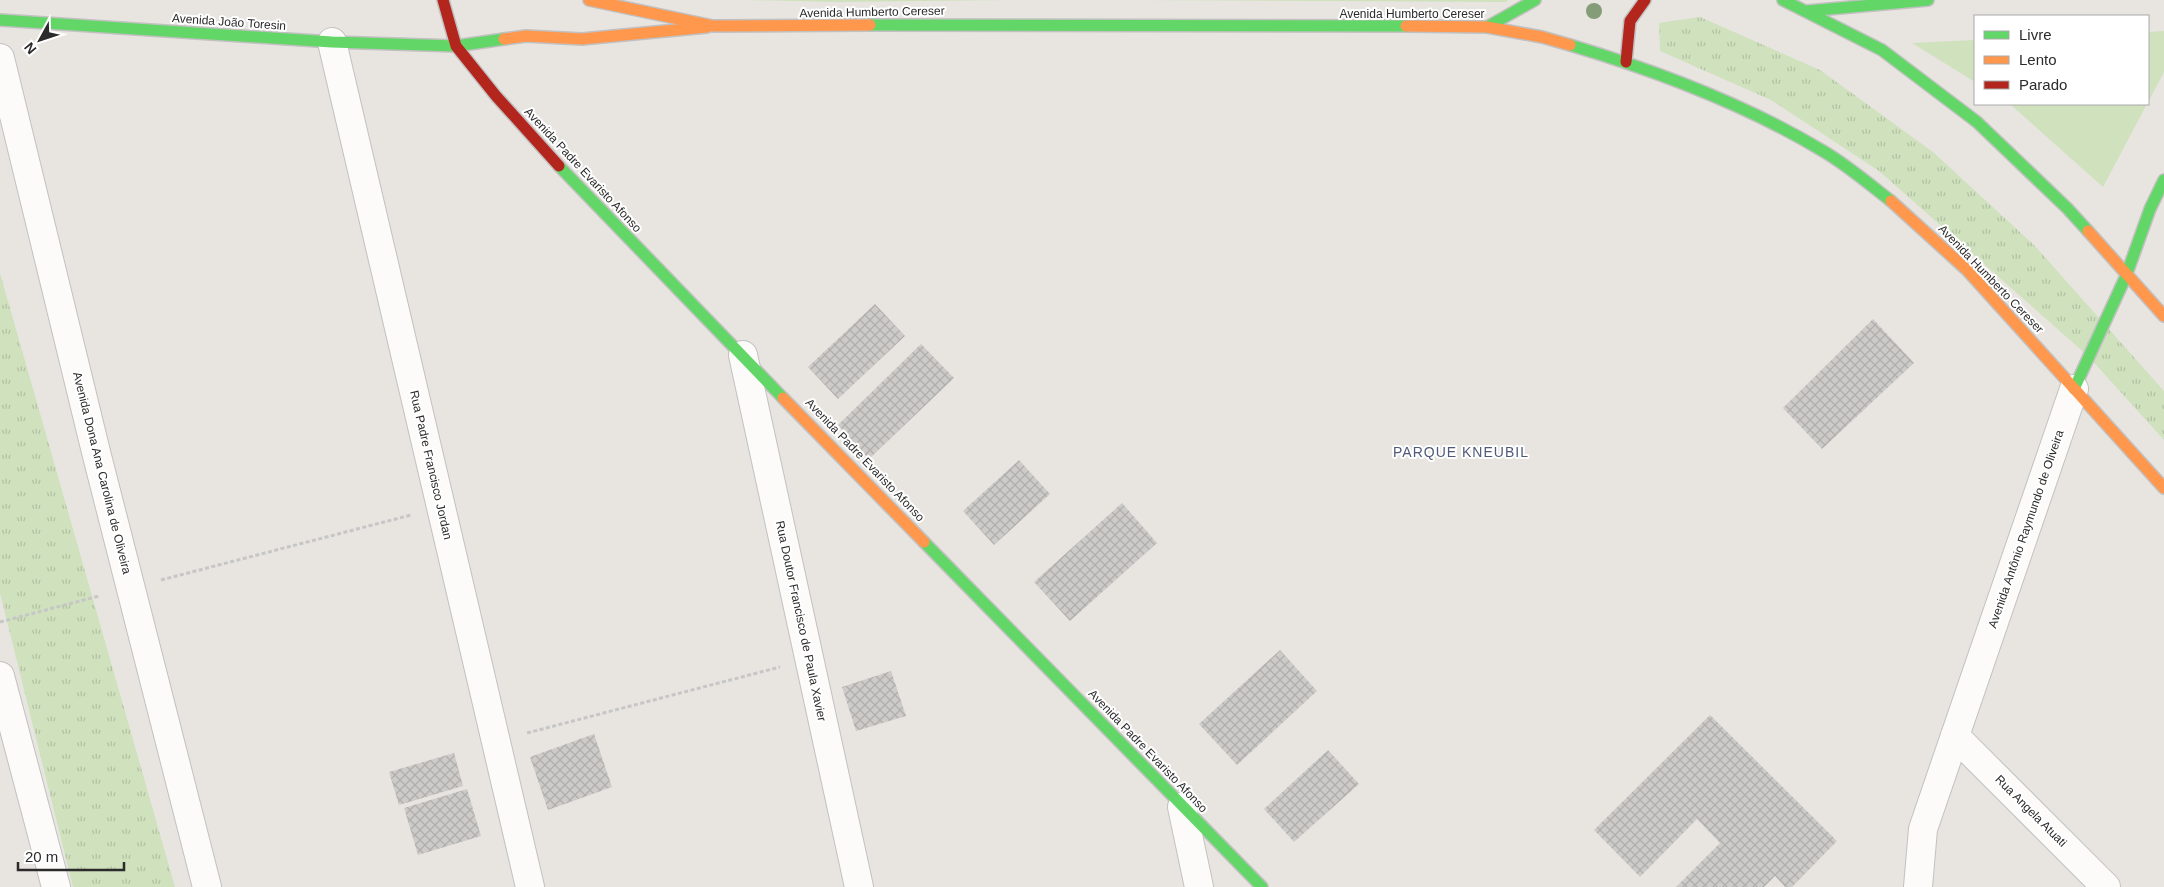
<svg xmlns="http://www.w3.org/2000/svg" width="2164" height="887" viewBox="0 0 2164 887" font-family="Arial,sans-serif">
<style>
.grass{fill:url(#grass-tufts)}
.park{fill:#cfe1bd}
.building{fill:url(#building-cross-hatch)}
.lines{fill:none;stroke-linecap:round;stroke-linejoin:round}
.street-casing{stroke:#c2c1c1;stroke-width:30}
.fast-casing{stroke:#c2c1c1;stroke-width:14}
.slow-casing{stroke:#c2c1c1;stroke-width:14}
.jam-casing{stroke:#c2c1c1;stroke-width:14}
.path{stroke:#c6c6c6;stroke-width:3;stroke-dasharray:4 2.5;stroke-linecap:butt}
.street{stroke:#fcfbfa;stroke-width:28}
.fast{stroke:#63d668;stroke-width:11}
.slow{stroke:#ff974d;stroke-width:11}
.jam{stroke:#b3261e;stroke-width:11}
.tree{fill:#859d77}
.labels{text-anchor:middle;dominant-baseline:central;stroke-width:4;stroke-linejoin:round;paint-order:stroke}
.street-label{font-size:12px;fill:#2b2b2b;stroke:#fff}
.neighbourhood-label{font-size:14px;letter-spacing:1px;fill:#4f5a78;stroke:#fff}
</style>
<defs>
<pattern id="grass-tufts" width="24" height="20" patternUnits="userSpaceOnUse" patternTransform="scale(1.25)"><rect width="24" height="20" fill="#cfe1bd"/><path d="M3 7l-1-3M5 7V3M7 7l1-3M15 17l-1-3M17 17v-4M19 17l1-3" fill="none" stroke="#b2c1a3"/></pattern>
<pattern id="building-cross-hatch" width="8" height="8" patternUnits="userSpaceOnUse" patternTransform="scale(1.25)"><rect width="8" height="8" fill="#cdcbc8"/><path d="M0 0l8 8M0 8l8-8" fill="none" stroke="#b0aeac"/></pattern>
</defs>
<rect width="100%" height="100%" fill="#e8e5e1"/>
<g class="grass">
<polygon points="747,0 1011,0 837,2"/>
<polygon points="1132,0 1508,0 1506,2"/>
<polygon points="1700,17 1820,70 1933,152 2035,246 2164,391 2164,440 2088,356 1879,171 1771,100 1660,51 1659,23"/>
<polygon points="0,273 175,887 73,887 0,593"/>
</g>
<g class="park">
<polygon points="2164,31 2164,72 2148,102 2148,32"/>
<polygon points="1975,40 1975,82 1912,43"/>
<polygon points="2010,104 2147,104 2103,187"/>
</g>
<g class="building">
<polygon points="875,304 905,336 838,399 808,367"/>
<polygon points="1873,319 1914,363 1822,449 1783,408"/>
<polygon points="921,344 954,378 869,459 838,425"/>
<polygon points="1019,460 1050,494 994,545 963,511"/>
<polygon points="1122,503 1157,543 1070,621 1034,582"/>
<polygon points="1280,650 1317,691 1237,765 1199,724"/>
<polygon points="891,671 906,716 856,731 842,687"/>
<polygon points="1710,715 1837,841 1792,887 1785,887 1775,876 1764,887 1676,887 1720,843 1697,819 1640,877 1594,830"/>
<polygon points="594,734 612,787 548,810 530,757"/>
<polygon points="1328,750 1359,784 1294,842 1264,809"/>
<polygon points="454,753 463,786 399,805 389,772"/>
<polygon points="467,789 481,836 418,855 404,808"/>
</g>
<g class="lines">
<defs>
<g id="street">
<polyline points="332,42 530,887"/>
<polyline points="0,58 96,452 207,887"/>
<polyline points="743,355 859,887"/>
<polyline points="0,676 56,887"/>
<polyline points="1955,736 2106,887"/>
<polyline points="1182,807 1199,887"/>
<polyline points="1918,887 1923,829 2074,389"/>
</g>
<g id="fast">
<polyline points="1783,0 1882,50 1977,122 2067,208 2088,231"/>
<polyline points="1807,11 1928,0"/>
<polyline points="0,20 332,42 456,46 504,39"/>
<polyline points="870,25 1406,26"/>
<polyline points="1487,27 1535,0"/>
<path d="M1570 45C1657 71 1745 104 1823 151 1847 165 1869 184 1891 201"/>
<polyline points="559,166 783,398"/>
<polyline points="2074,389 2126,276 2150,209 2164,180"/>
<polyline points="924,542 1262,887"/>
</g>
<g id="slow">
<polyline points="589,0 713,26 870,25"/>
<polyline points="1406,26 1487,27 1542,37 1570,45"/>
<polyline points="504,39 526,36 582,39 707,27"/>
<polyline points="1891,201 1967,270 2164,488"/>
<polyline points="2088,231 2164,316"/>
<polyline points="783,398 924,542"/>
</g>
<g id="jam">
<polyline points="443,0 456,46 496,96 559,166"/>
<polyline points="1626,62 1630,21 1645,0"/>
</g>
</defs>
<use href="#street" class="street-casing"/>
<use href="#fast" class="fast-casing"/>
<use href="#slow" class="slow-casing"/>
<use href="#jam" class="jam-casing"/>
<g class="path">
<polyline points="161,580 411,515"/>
<polyline points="0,622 99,596"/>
<polyline points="527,733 780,667"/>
</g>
<use href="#street" class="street"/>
<use href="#fast" class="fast"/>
<use href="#slow" class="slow"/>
<use href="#jam" class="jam"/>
</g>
<circle class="tree" cx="1594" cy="11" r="8"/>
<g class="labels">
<g class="street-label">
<text transform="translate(872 12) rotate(-1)">Avenida Humberto Cereser</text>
<text x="1412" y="14">Avenida Humberto Cereser</text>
<text transform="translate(229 22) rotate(4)">Avenida João Toresin</text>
<text transform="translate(583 170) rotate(47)">Avenida Padre Evaristo Afonso</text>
<text transform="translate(1991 279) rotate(46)">Avenida Humberto Cereser</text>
<text transform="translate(865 460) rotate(46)">Avenida Padre Evaristo Afonso</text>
<text transform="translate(431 465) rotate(77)">Rua Padre Francisco Jordan</text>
<text transform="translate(102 473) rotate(76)">Avenida Dona Ana Carolina de Oliveira</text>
<text transform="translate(2026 529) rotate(-71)">Avenida Antônio Raymundo de Oliveira</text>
<text transform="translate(801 621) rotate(78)">Rua Doutor Francisco de Paula Xavier</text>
<text transform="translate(1148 751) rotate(46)">Avenida Padre Evaristo Afonso</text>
<text transform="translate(2031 811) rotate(45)">Rua Angela Atuati</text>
</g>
<g class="neighbourhood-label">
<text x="1461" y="452">PARQUE KNEUBIL</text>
</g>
</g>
<rect x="1974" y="15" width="175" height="90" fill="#ffffff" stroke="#aaaaaa"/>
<rect x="1984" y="31" width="25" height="8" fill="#63d668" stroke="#aaaaaa"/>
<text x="2019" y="40" font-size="15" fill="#2b2b2b">Livre</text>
<rect x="1984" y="56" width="25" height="8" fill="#ff974d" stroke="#aaaaaa"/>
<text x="2019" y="65" font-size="15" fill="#2b2b2b">Lento</text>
<rect x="1984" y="81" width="25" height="8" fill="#b3261e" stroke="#aaaaaa"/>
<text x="2019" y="90" font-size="15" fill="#2b2b2b">Parado</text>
<g transform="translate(40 40) rotate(230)" stroke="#ffffff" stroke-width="4" paint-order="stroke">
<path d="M0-4L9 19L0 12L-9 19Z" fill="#2b2b2b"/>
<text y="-8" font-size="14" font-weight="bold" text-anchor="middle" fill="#2b2b2b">N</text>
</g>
<path d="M18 862v8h106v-8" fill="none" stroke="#2b2b2b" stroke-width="2.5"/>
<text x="25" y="862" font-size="15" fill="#2b2b2b" stroke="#ffffff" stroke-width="4" paint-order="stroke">20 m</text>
</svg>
